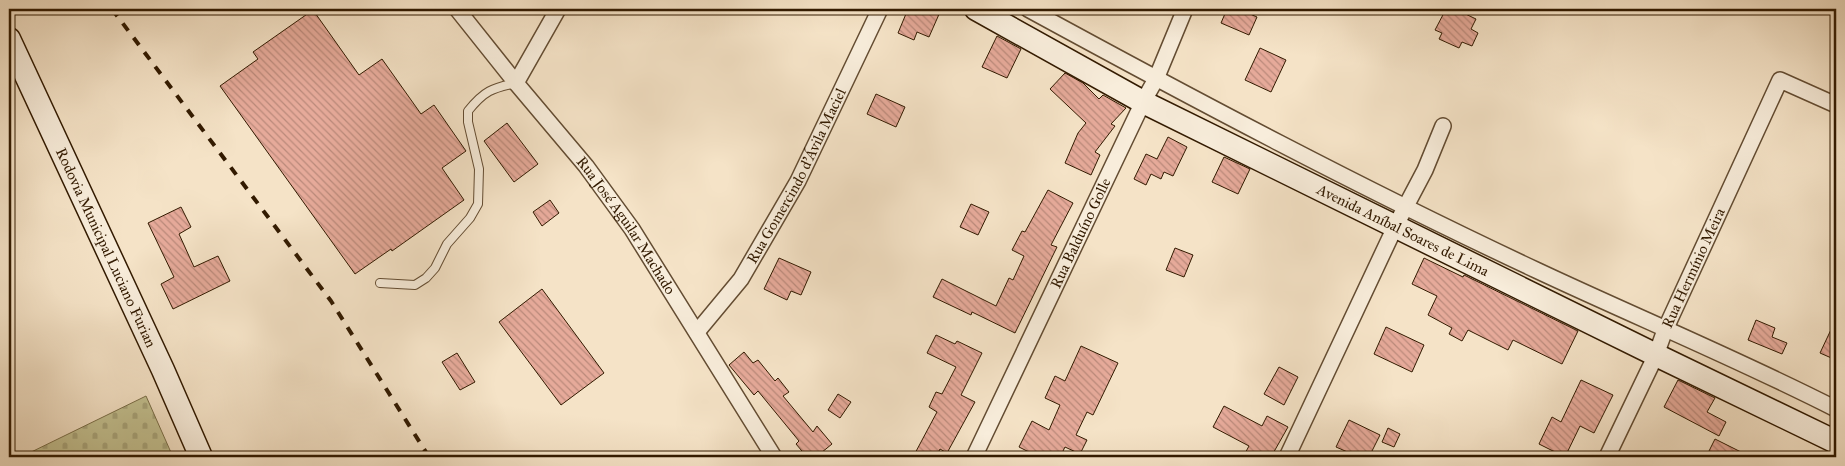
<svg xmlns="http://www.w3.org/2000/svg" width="1845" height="466" viewBox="0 0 1845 466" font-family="'IM FELL Great Primer',serif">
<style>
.cemetery{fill:url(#cemetery-stones);stroke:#7a6e48}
.building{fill:url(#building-back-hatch);stroke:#321a00}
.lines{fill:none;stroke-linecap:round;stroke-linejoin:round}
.lane-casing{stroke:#634c32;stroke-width:10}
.street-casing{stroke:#634c32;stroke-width:18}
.secondary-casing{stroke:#321a00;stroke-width:25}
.lane{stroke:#f8eddb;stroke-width:8}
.street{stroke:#f8eddb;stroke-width:15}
.secondary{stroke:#f8eddb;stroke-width:22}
.rail{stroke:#321a00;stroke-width:4;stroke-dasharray:9 9;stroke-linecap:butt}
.labels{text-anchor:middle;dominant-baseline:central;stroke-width:4;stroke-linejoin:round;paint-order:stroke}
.street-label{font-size:15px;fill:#321a00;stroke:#f8eddb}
</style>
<defs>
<pattern id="cemetery-stones" width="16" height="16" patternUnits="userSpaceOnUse" patternTransform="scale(1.25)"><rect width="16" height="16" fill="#c3c191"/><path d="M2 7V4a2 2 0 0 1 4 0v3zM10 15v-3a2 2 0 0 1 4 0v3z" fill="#a8a57b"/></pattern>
<pattern id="building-back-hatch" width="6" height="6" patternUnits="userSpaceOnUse" patternTransform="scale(1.25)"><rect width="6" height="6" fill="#e6aa9a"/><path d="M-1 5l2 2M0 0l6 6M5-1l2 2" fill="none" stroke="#bb8a7b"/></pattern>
</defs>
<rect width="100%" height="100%" fill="#f5e3c7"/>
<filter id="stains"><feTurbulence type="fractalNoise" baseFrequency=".004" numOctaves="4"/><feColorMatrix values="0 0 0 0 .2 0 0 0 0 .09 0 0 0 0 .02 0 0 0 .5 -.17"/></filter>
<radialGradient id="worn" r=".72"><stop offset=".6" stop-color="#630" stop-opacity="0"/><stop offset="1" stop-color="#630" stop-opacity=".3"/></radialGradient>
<polygon class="cemetery" points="146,396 173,457 21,457"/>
<g class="building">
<polygon points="908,9 933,9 940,12 929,37 917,32 914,40 898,33"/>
<polygon points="1227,9 1249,9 1248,13 1257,17 1249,35 1221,23"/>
<polygon points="1446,9 1455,9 1476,19 1471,29 1478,33 1472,46 1462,42 1459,48 1439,39 1442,33 1435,30"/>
<polygon points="313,10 359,75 382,59 421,114 434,105 466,151 442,168 464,200 392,251 391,249 355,274 220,86 258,59 253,52"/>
<polygon points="997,36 1021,49 1007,78 982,67"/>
<polygon points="1260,48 1286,60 1271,92 1245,80"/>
<polygon points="1065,73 1083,83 1099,99 1103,95 1126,108 1111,124 1115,126 1095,152 1100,155 1091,175 1065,163 1078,133 1086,123 1050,89"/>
<polygon points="876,94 905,107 896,127 867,114"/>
<polygon points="507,123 538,164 514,182 484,141"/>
<polygon points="1168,137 1187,147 1173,176 1164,172 1161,179 1151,174 1146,185 1134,179 1146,154 1157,159"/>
<polygon points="1224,157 1250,169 1238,194 1212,182"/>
<polygon points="1048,190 1073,203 1051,245 1057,247 1015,333 972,312 971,315 933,297 942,279 996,306 1009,278 1013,280 1024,256 1012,250 1022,231 1025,232"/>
<polygon points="550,200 559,213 542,226 533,212"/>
<polygon points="971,204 989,212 978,235 960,227"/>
<polygon points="181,207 191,227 179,234 194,267 218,256 230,281 173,309 161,284 174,277 148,223"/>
<polygon points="1175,248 1193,255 1184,277 1166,270"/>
<polygon points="779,258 811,272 801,295 791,291 787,300 764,289"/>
<polygon points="1424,258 1463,277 1464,275 1578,331 1562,364 1513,340 1508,350 1468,330 1462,341 1449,334 1452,328 1428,315 1437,296 1412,284"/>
<polygon points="542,289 604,373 561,405 499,322"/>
<polygon points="1836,319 1836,360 1820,353"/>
<polygon points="1756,320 1775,328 1772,337 1787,343 1782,354 1748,340"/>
<polygon points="1386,327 1424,345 1412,372 1374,354"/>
<polygon points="936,335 955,344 957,341 982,353 961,395 975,402 947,453 940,449 936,457 913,457 937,412 929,407 936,392 942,394 956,367 927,353"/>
<polygon points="1081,346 1118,363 1093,415 1087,412 1076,435 1087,440 1080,454 1065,447 1060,457 1039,457 1019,447 1032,421 1049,430 1060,405 1045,398 1055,376 1065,381"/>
<polygon points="744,352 753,363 758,360 775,381 778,378 789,392 783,396 813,432 817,426 832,444 816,457 807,457 796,444 799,441 758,391 754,395 729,365"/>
<polygon points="457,353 475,382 460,390 442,362"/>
<polygon points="1279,367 1298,377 1284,405 1264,394"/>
<polygon points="1581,380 1613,395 1594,433 1580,426 1565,457 1539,444 1552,417 1561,422"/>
<polygon points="1678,380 1715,398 1707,412 1726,422 1719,436 1664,407"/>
<polygon points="838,394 851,402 840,418 828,410"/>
<polygon points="1224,406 1262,426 1267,416 1288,427 1271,457 1243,457 1249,446 1213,427"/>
<polygon points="1349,420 1380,435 1369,457 1359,457 1336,447"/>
<polygon points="1388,428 1400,434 1394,447 1382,442"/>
<polygon points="1715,439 1751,457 1706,457"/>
</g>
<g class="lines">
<defs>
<path id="lane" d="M380 283 415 285 426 278 435 268 447 244 470 218 478 204 479 169 468 122V111C484 91 492 88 516 83"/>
<g id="street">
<path id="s1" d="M457 9 516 83 586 166 632 229 774 457"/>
<path d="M1028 9C1195 100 1363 189 1536 270 1636 317 1738 359 1836 409"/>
<polyline points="516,83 558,9"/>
<path id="s2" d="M697 332 741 279 798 181 880 9"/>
<path id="s3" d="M974 457 1143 102 1156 79 1185 9"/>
<polyline points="1287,457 1396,225 1425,170 1443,126"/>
<path id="s4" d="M1607 457 1656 355 1665 330 1780 80 1836 105"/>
</g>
<g id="secondary">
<path id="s5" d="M976 9 1143 102 1656 355 1836 442"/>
<path id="s6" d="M9 39 163 370 201 457"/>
</g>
</defs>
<use href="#lane" class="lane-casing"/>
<use href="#street" class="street-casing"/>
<use href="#secondary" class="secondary-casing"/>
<use href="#lane" class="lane"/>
<use href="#street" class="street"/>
<use href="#secondary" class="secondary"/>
<polyline class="rail" points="112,9 331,301 429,457"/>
</g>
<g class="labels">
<g class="street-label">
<text stroke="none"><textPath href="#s2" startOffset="186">Rua Gomercindo d'Ávila Maciel</textPath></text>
<text stroke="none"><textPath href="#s1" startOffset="275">Rua José Aguilar Machado</textPath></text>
<text stroke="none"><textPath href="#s5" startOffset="481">Avenida Aníbal Soares de Lima</textPath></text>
<text stroke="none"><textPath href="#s3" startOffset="248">Rua Balduíno Golle</textPath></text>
<text stroke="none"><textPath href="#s6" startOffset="230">Rodovia Municipal Luciano Furian</textPath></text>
<text stroke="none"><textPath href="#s4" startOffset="208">Rua Hermínio Meira</textPath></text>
</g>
</g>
<rect width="1845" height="466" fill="none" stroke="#f5e3c7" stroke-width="30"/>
<rect x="10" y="10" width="1825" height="446" fill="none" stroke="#321a00" stroke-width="2.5"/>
<rect x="15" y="15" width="1815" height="436" fill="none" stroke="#321a00"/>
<rect width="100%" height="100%" filter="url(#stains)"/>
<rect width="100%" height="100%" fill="url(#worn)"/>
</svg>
